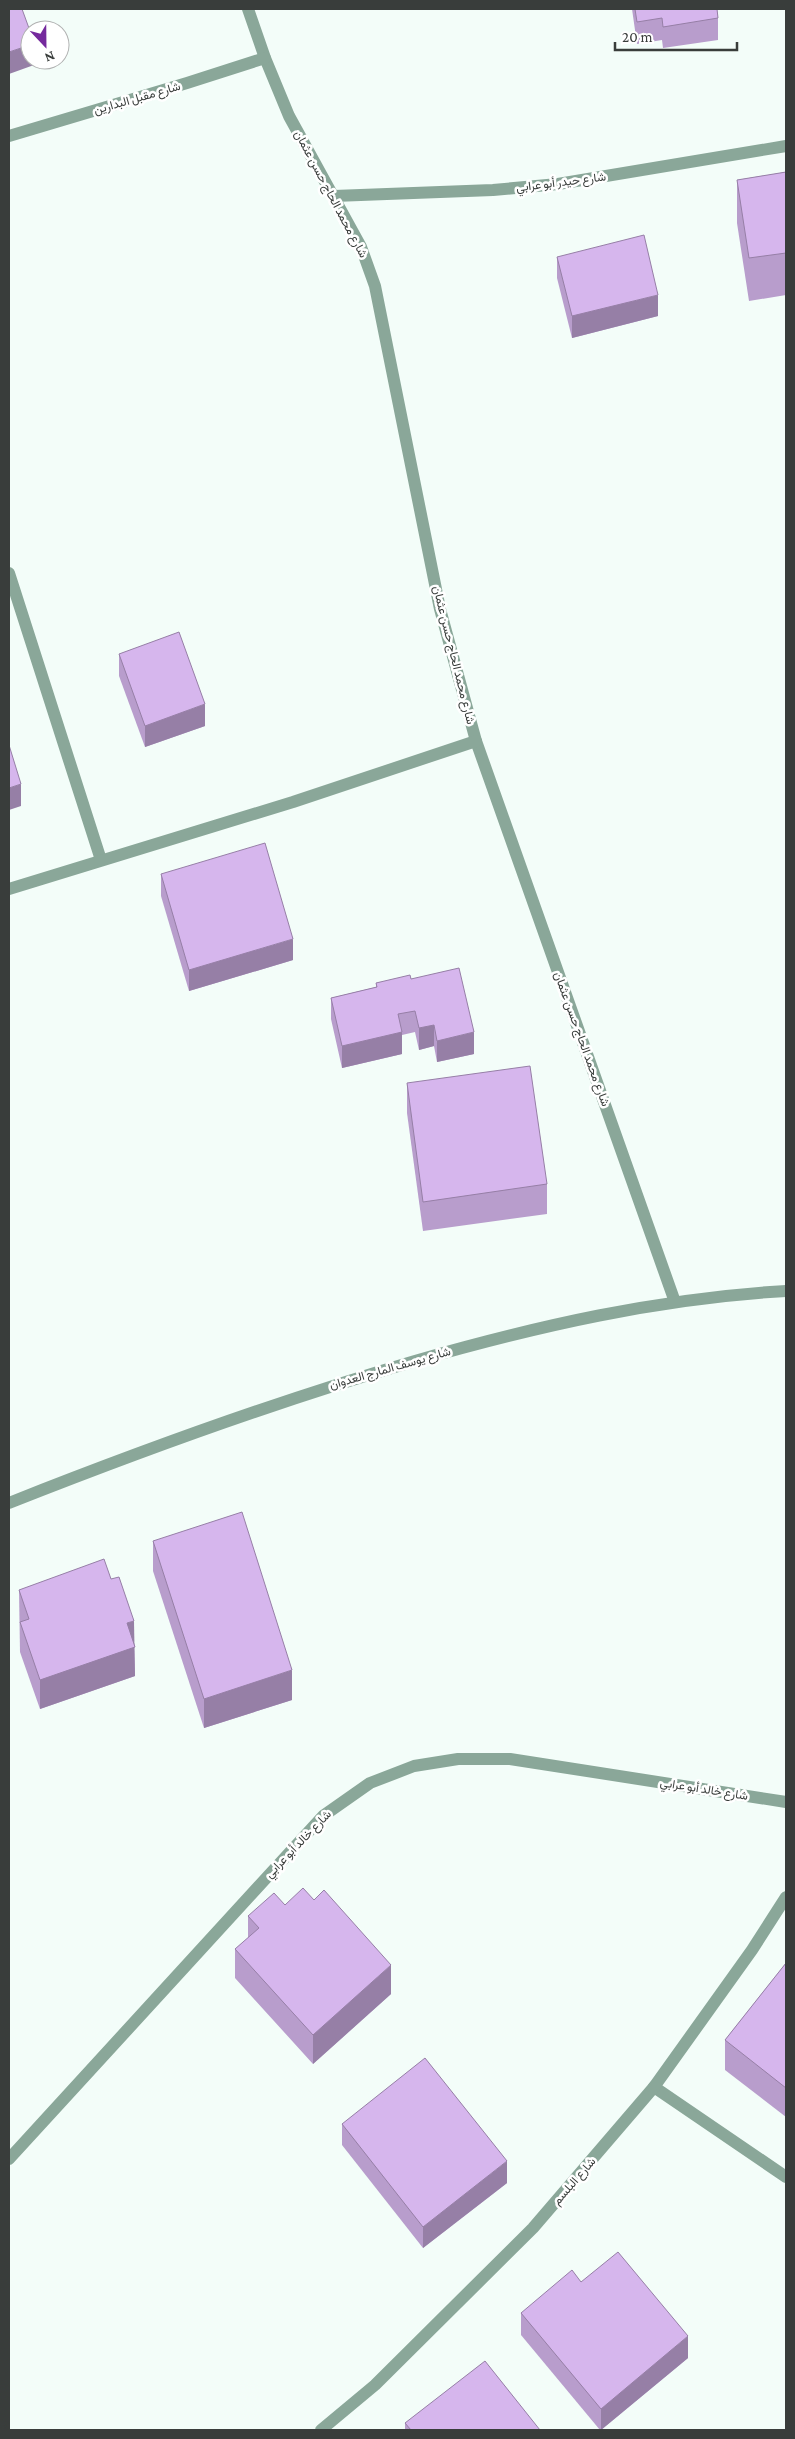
<svg xmlns="http://www.w3.org/2000/svg" width="795" height="2439" viewBox="0 0 795 2439" font-family="'Crimson Pro',Vazirmatn,serif">
<style>
.lines{fill:none;stroke-linecap:round;stroke-linejoin:round}
.minor{stroke:#8aa799;stroke-width:12}
.wall{fill:#b89dcc}
.shaded-wall{fill:#967fa6}
.building{fill:#d6b6ed;stroke:#967fa6}
.labels{text-anchor:middle;dominant-baseline:central;stroke-width:5;stroke-linejoin:round;paint-order:stroke}
.street-label{font-size:12px;fill:#393d3b;stroke:#fff}
</style>
<rect width="100%" height="100%" fill="#f3fdf9"/>
<g class="lines">
<g class="minor">
<polyline points="248,9 265,58 289,116 361,247 375,286 440,609 476,741 675,1302"/>
<polyline points="9,136 187,83 265,58"/>
<polyline points="334,196 493,190 558,184 786,146"/>
<polyline points="9,573 101,860"/>
<polyline points="9,889 293,802 476,741"/>
<path d="M9 1503C143 1450 277 1401 415 1361 537 1326 660 1298 786 1291"/>
<polyline points="654,2087 786,2177"/>
<polyline points="9,2159 323,1816 370,1783 414,1766 458,1759 510,1759 786,1802"/>
<polyline points="321,2430 375,2385 533,2228 654,2087 752,1950 786,1897"/>
</g>
</g>
<g class="wall">
<polygon points="632,9 717,9 718,18 718,40 663,48 662,40 637,44"/>
<polygon points="786,172 786,295 749,301 737,223 737,180"/>
<polygon points="557,257 658,316 572,338 557,278"/>
<polygon points="119,654 205,726 145,747 119,676"/>
<polygon points="161,874 293,960 189,991 161,896"/>
<polygon points="411,979 474,1054 437,1062 434,1046 419,1050 415,1032 402,1035 402,1054 342,1068 331,1019 331,998 376,987 376,983"/>
<polygon points="407,1083 547,1184 547,1214 423,1231 407,1113"/>
<polygon points="153,1541 292,1700 204,1728 153,1571"/>
<polygon points="111,1579 134,1643 135,1676 40,1709 20,1652 19,1590"/>
<polygon points="314,1900 391,1994 313,2064 235,1978 235,1949 248,1938 248,1916 285,1905"/>
<polygon points="786,1963 786,2117 725,2070 725,2040"/>
<polygon points="342,2124 507,2183 423,2248 342,2145"/>
<polygon points="581,2282 688,2358 601,2430 600,2430 521,2335 521,2313"/>
<polygon points="405,2423 540,2430 405,2430"/>
</g>
<g class="shaded-wall">
<polygon points="30,45 30,60 34,60 34,65 9,74 9,52"/>
<polygon points="658,295 658,316 572,338 572,316"/>
<polygon points="205,704 205,726 145,747 145,726"/>
<polygon points="21,784 21,806 9,810 9,788"/>
<polygon points="293,939 293,960 189,991 189,970"/>
<polygon points="434,1025 434,1046 419,1050 419,1028"/>
<polygon points="402,1032 402,1054 342,1068 342,1046"/>
<polygon points="474,1032 474,1054 437,1062 437,1041"/>
<polygon points="134,1621 135,1676 40,1709 40,1680 127,1623"/>
<polygon points="292,1670 292,1700 204,1728 204,1699"/>
<polygon points="391,1965 391,1994 313,2064 313,2035"/>
<polygon points="507,2161 507,2183 423,2248 423,2227"/>
<polygon points="688,2336 688,2358 601,2430 601,2409"/>
</g>
<g class="building">
<polygon points="9,9 22,9 30,31 30,45 9,52"/>
<polygon points="635,9 717,9 718,18 663,27 662,18 637,22"/>
<polygon points="786,172 786,253 749,258 737,180"/>
<polygon points="644,235 658,295 572,316 557,257"/>
<polygon points="179,632 205,704 145,726 119,654"/>
<polygon points="9,745 21,784 9,788"/>
<polygon points="265,843 293,939 189,970 161,874"/>
<polygon points="459,968 474,1032 437,1041 434,1025 419,1028 415,1011 398,1014 402,1032 342,1046 331,998 377,987 376,983 410,975 411,979"/>
<polygon points="530,1066 547,1184 423,1202 407,1083"/>
<polygon points="242,1512 292,1670 204,1699 153,1541"/>
<polygon points="104,1559 111,1579 119,1577 134,1621 127,1623 135,1647 40,1680 20,1622 29,1619 19,1590"/>
<polygon points="303,1888 314,1900 324,1890 391,1965 313,2035 235,1949 259,1928 248,1916 274,1893 285,1905"/>
<polygon points="786,1963 786,2088 725,2040"/>
<polygon points="425,2058 507,2161 423,2227 342,2124"/>
<polygon points="618,2252 688,2336 601,2409 521,2313 572,2270 581,2282"/>
<polygon points="485,2361 540,2430 411,2430 405,2423"/>
</g>
<g class="labels">
<g class="street-label">
<text transform="translate(137 98) rotate(-16)">شارع مقبل البدارين</text>
<text transform="translate(561 182) rotate(-7)">شارع حيدر أبو عرابي</text>
<text transform="translate(331 194) rotate(62)">شارع محمد الحاج حسن عثمان</text>
<text transform="translate(454 655) rotate(76)">شارع محمد الحاج حسن عثمان</text>
<text transform="translate(582 1039) rotate(70)">شارع محمد الحاج حسن عثمان</text>
<text transform="translate(390 1368) rotate(-16)">شارع يوسف المارج العدوان</text>
<text transform="translate(704 1789) rotate(9)">شارع خالد أبو عرابي</text>
<text transform="translate(298 1844) rotate(-46)">شارع خالد أبو عرابي</text>
<text transform="translate(574 2181) rotate(-49)">شارع البلسم</text>
</g>
</g>
<rect width="795" height="2439" fill="none" stroke="#393d3b" stroke-width="20"/>
<g transform="translate(45 45) rotate(158)"><circle r="24" fill="#ffffff" stroke="#b0b1b1"/>
<path d="M0-4L9 19L0 12L-9 19Z" fill="#752a9d"/>
<text y="-8" font-size="14" font-weight="bold" text-anchor="middle" fill="#393d3b">N</text>
</g>
<path d="M615 42v8h122v-8" fill="none" stroke="#393d3b" stroke-width="2.5"/>
<text x="622" y="42" font-size="15" fill="#393d3b" stroke="#ffffff" stroke-width="4" paint-order="stroke">20 m</text>
</svg>
